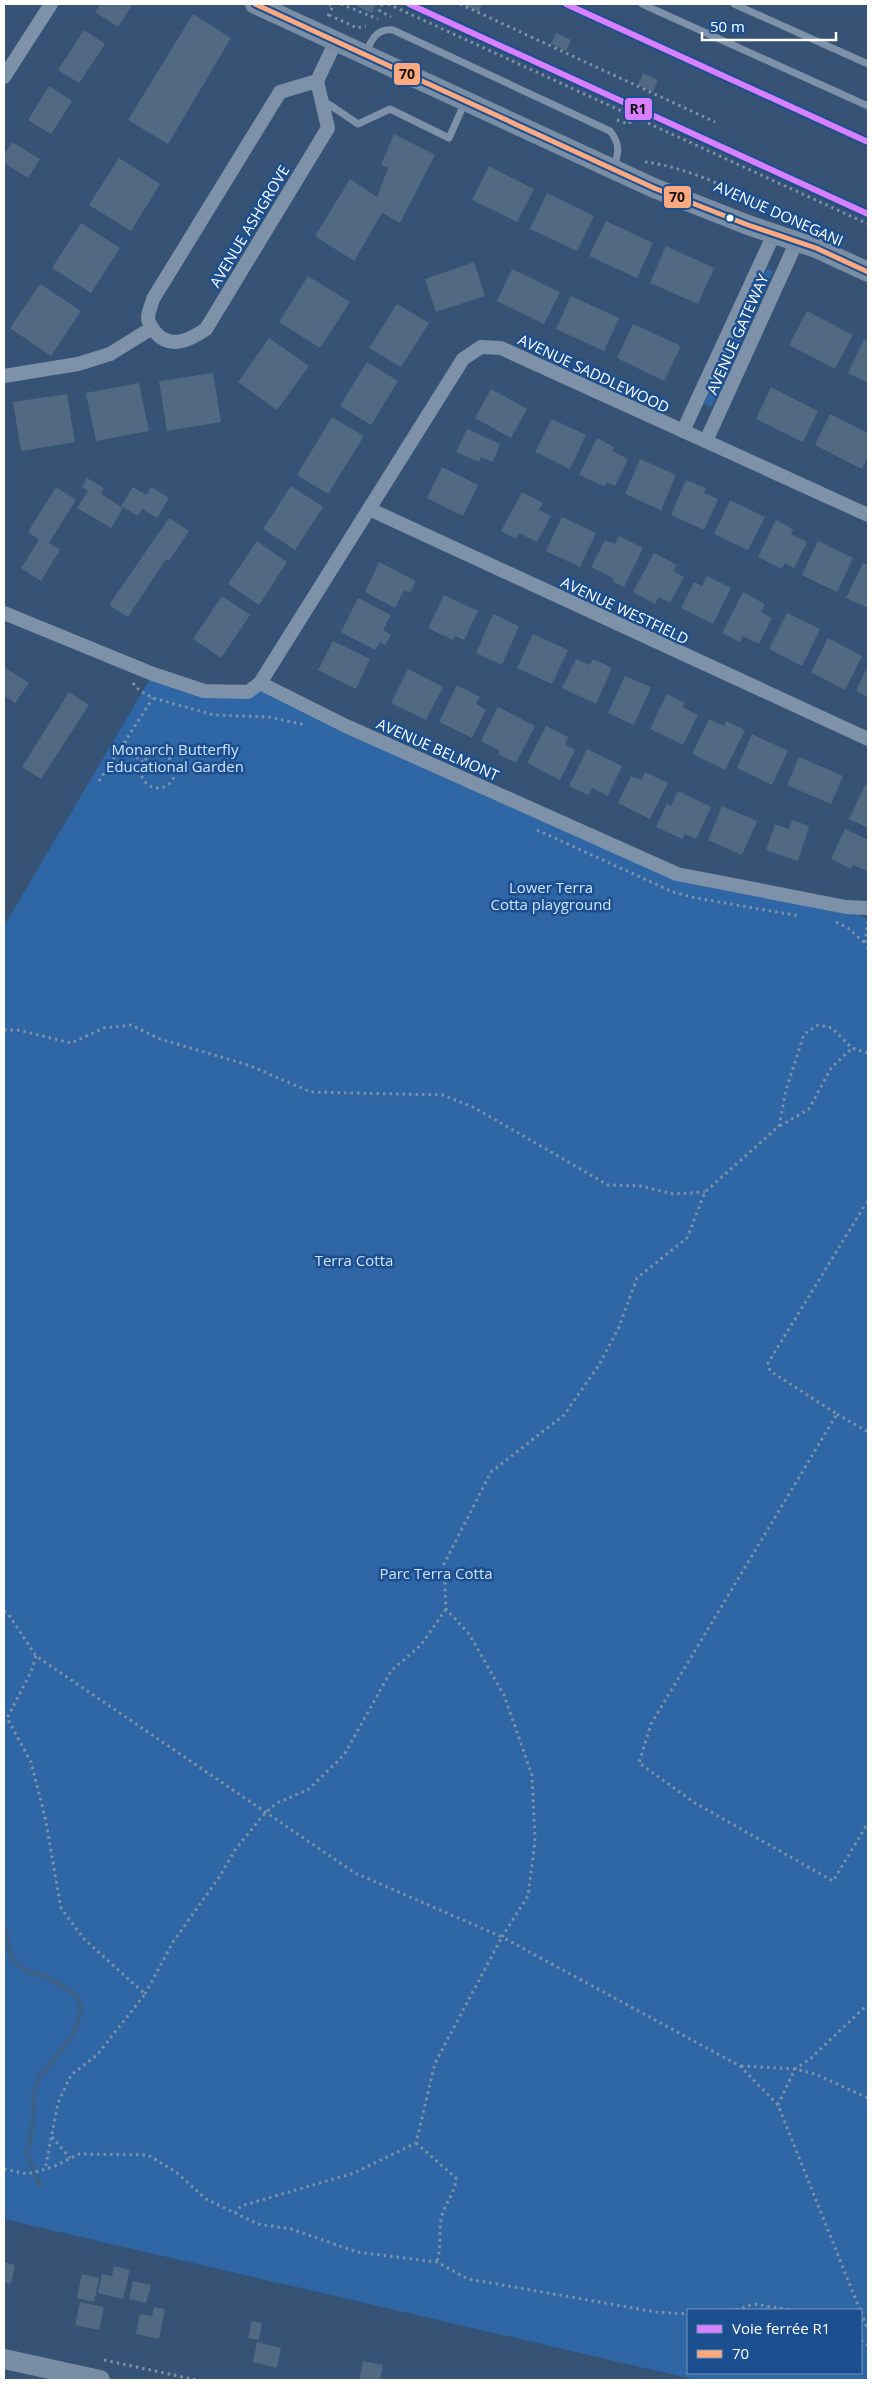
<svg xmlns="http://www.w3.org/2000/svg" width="872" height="2384" viewBox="0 0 872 2384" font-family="'Open Sans',sans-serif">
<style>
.green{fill:#2f66a5;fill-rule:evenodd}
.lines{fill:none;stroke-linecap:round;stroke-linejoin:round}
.stream{stroke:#3b618d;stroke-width:5.5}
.building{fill:#526984}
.path{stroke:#7d92a8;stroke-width:3;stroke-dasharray:2.5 4;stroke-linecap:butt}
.lane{stroke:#7d92a8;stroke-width:7}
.street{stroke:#7d92a8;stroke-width:14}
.secondary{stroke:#798da4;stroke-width:20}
.bus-1-casing{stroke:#1b4f8f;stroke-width:9}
.bus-1{stroke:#ffa980;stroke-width:5}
.rail-1-casing{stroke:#1b4f8f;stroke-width:10}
.rail-1{stroke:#d880ff;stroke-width:6}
.bus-dot{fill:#fff;stroke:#1b4f8f;stroke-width:2}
.labels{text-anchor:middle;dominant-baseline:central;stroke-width:5;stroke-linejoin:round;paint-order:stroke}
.street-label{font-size:15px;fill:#fff;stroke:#1b4f8f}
.park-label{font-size:15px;fill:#cfe3fa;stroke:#1b4f8f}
.line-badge{stroke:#1b4f8f;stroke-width:2}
.pale-badge-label{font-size:14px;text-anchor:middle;font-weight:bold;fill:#111}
</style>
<rect width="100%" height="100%" fill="#365274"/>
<g class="green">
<polygon points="767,269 773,271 711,407 704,404"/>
<path d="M153 674 204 691 260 683 677 874 846 907 868 920V2380H696L4 2219V926ZM688 2310H861V2373H688Z"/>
</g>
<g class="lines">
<polyline class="stream" points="4,1928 12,1958 19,1966 29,1972 45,1976 76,1995 81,2009 74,2034 39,2078 34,2094 33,2123 27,2153 40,2185"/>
</g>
<g class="building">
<polygon points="101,4 133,4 118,27 95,12"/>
<polygon points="358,4 376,4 372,13 357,6"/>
<polygon points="462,4 482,4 479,12"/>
<polygon points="193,14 231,38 168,144 128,120"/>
<polygon points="84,30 105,44 79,83 58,70"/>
<polygon points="556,33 571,40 566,51 551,44"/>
<polygon points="643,73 658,80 653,92 638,85"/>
<polygon points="49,86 72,101 51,134 28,120"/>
<polygon points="394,134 435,155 400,223 382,213 354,261 315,236 350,179 377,197 388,168 381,165"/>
<polygon points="12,142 40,159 28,178 4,163 4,155"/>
<polygon points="119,158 160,184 131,231 89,205"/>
<polygon points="489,166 534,189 517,222 472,200"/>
<polygon points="547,193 594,216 577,251 530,229"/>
<polygon points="606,221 653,243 637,278 589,256"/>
<polygon points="81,223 120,248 91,293 52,268"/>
<polygon points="666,246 714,268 698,304 650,283"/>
<polygon points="474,262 485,296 436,312 425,279"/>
<polygon points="512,269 560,292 544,324 497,301"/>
<polygon points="308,276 350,302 320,348 279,322"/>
<polygon points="40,284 81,311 51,356 10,328"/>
<polygon points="571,296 619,318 604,351 556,329"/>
<polygon points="397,304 429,323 401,367 369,348"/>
<polygon points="807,311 853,335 835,369 789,345"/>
<polygon points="633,324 681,346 664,381 617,358"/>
<polygon points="269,338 309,366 277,410 238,382"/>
<polygon points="864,339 868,342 868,383 848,373"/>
<polygon points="367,362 398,381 371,425 340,406"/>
<polygon points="213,373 221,422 167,431 159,381"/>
<polygon points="139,383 149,431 96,441 86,393"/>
<polygon points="771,387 818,411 803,442 756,419"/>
<polygon points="491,389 527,409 511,438 475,418"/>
<polygon points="67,394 75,442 21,451 13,402"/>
<polygon points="830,414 868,433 868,456 862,469 815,445"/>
<polygon points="332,417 364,436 328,494 297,475"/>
<polygon points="552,419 586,435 570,469 535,452"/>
<polygon points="467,429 500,444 493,462 481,457 479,462 456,452"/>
<polygon points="597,438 614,447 612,451 628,459 615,486 607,482 604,486 579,475"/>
<polygon points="640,459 676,475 661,510 625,494"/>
<polygon points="442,467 478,485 463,516 427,498"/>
<polygon points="87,478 104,488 101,494 123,508 111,528 77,508 88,491 82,487"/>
<polygon points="686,480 706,488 704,493 718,499 704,530 671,515"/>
<polygon points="291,486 323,507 295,550 263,529"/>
<polygon points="56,487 76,500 49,543 60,550 41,581 21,568 39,540 28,532"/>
<polygon points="133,487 146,495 151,487 169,498 157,518 142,509 138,516 121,506"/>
<polygon points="522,492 543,503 539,510 551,516 537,542 519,533 516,539 501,531"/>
<polygon points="730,500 765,517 748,550 714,534"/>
<polygon points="562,517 596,533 580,567 546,551"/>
<polygon points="169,518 189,531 169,561 166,559 128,617 109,605"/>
<polygon points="776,520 793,529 791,534 807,542 794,568 785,563 782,569 758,557"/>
<polygon points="619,536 643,548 624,587 612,581 613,578 591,567 605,540 615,544"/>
<polygon points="257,541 287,562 259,605 228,584"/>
<polygon points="818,541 853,558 837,592 802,575"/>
<polygon points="654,553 677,565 673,571 684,577 670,603 659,597 655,604 633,592"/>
<polygon points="379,562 416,581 410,593 404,590 395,608 365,592"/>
<polygon points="863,563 868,565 868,608 846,598"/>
<polygon points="707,576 731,588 713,624 681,608 694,582 702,586"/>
<polygon points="743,592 765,604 761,612 772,618 759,644 743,636 740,642 722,633"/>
<polygon points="444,595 478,611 464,640 455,636 453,640 428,628"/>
<polygon points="222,596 250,615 221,658 193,639"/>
<polygon points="358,598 391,615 383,630 391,635 385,645 380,642 375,650 341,632"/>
<polygon points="787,613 820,629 802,666 769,649"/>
<polygon points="493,614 519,626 502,665 476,653"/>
<polygon points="533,634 568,650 552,684 517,668"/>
<polygon points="828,638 862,656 845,690 811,672"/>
<polygon points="333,641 370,659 356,689 318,670"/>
<polygon points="576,659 590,665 593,659 612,668 596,704 562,688"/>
<polygon points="868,666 868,697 856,691"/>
<polygon points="4,667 29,683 15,703 4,695"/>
<polygon points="408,669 443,687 426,720 391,703"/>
<polygon points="625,676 651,687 634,725 608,713"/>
<polygon points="457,685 480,697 476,704 486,710 472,738 439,722"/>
<polygon points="69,692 89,705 41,779 22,767"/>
<polygon points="667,694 685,703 682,707 698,715 683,745 650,729"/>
<polygon points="498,707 535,726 516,763 498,754 500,751 481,741"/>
<polygon points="709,719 724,726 726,721 745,730 725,770 692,754"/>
<polygon points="546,726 568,737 565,744 575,750 560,780 527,763"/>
<polygon points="752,734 788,751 772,785 737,768"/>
<polygon points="587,749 622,766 608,796 592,788 588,795 569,786"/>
<polygon points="799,757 843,776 831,804 787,785"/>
<polygon points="645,772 668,783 650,819 618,803 631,776 641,780"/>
<polygon points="865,785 868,786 868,828 849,819"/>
<polygon points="678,791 711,807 696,839 685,834 682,839 656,827 667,804 671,806"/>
<polygon points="722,806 757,821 742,855 708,840"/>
<polygon points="792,820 809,826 798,861 766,850 775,824 789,829"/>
<polygon points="845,829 868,840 867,871 853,865 851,869 831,859"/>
<polygon points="4,2262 15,2265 11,2284 4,2282"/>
<polygon points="114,2266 130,2270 123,2299 98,2293 102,2274 112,2276"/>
<polygon points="82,2274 99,2278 94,2302 77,2298"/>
<polygon points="133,2281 151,2285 146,2303 129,2299"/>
<polygon points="80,2302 104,2307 99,2330 75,2325"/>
<polygon points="154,2307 165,2309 159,2339 136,2334 140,2314 152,2316"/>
<polygon points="252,2321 262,2323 259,2340 248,2338"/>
<polygon points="257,2342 281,2348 277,2368 253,2362"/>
<polygon points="363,2361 383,2365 380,2380 359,2380"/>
</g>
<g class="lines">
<g class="path">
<polyline points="329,4 333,6 334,4"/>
<polyline points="341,4 378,19"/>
<polyline points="382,4 379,10 391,17"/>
<polyline points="388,4 868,224"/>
<polyline points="460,4 715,122"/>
<polyline points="329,15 357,28 366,26"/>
<polyline points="328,16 333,6"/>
<polyline points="617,120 629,124 633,117"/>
<path d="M645 162C692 167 756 201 800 221"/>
<polyline points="133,683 139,690 153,698 214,715 269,717 306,725"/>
<polyline points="125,741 135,756 143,762"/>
<circle cx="158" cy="771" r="17"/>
<polyline points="99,781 153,698"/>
<polyline points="537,830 673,892 696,898 800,916"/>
<polyline points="868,921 865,943 868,948"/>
<polyline points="836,922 848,928 865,943"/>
<polyline points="4,1030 18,1030 71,1043 104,1028 131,1025 160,1039 248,1065 311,1092 443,1095 475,1108 608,1185 641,1186 673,1194 705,1192"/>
<polyline points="780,1126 809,1109 831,1068 852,1048"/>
<polyline points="868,1202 865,1205 768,1363 770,1371 837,1414 651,1724 639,1763 695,1803 833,1881 868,1823"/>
<polyline points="837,1414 868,1432"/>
<polyline points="4,1611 9,1615 36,1656 355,1873 502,1937 435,2063 416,2143 354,2173 241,2206 235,2213"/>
<polyline points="36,1656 31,1672 7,1718 31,1762 45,1817 61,1908 84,1939 145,1994 97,2055 71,2075 58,2103 45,2170"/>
<polyline points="145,1994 173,1942 220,1876 235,1850 265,1813 277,1803 309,1789 344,1755 391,1671 421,1645 446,1609"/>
<polyline points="741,2066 795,2069 815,2074 868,2098"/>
<polyline points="778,2105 795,2069 811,2058 868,2004"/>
<polyline points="52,2137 70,2158"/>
<path d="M416 2143 456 2178C456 2191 446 2202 442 2215 438 2230 442 2246 437 2262"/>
<polyline points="4,2169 27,2174 35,2172 53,2167 79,2154 148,2155 176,2172 206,2199 258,2224 291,2229 357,2252 437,2262 468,2279 656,2312 688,2314"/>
<polyline points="736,2310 754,2304 792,2310"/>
<polyline points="860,2310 778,2105 740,2066 502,1937 528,1896 535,1841 532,1775 504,1695 469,1634 446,1609 444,1564 491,1472 564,1415 599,1365 619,1327 637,1278 687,1238 705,1192 779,1126 786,1090 804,1034 818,1025 832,1028 852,1048 868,1053"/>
<polyline points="861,2312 868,2331"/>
<polyline points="861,2340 868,2345"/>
<polyline points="104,2360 197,2380"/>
</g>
<g class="lane">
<polyline points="642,4 868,106"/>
<polyline points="734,4 868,64"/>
<path d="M365 54C371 41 376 28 393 30L610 131C620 143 619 153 614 167"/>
<polyline points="324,101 358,124 390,109 449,138 465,102"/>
</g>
<g class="street">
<polyline points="4,77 51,4"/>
<path d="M317 81 328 128 206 329C190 340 170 350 155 332 152 328 148 322 148 318 148 312 152 304 153 299L280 92Z"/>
<polyline points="317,81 336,41"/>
<polyline points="4,376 78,364 110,354 152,328"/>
<polyline points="683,431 774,234"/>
<polyline points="706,441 797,241"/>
<polyline points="369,509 868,739"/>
<polyline points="4,613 153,674 204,691 248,692 260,683 346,726 677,874 846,907 868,908"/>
<polyline points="260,683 463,359 481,347 501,348 868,515"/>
</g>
<g class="secondary">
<polyline points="255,4 654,188 748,225 816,248 868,272"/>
<polyline points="4,2359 100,2380"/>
</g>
<defs>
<polyline id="bus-1" points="255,4 654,188 748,225 816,248 868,272"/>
</defs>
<use href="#bus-1" class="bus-1-casing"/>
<use href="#bus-1" class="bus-1"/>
<defs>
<g id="rail-1">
<polyline points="409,4 868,214"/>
<polyline points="566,4 868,142"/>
</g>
</defs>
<use href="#rail-1" class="rail-1-casing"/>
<use href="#rail-1" class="rail-1"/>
</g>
<circle class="bus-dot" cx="730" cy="218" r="4.5"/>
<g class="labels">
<g class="street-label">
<text transform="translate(779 213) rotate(24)">AVENUE DONEGANI</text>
<text transform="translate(249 226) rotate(-59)">AVENUE ASHGROVE</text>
<text transform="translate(737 334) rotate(-66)">AVENUE GATEWAY</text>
<text transform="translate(594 373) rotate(25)">AVENUE SADDLEWOOD</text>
<text transform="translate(625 610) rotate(25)">AVENUE WESTFIELD</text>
<text transform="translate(438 749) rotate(24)">AVENUE BELMONT</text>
</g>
<g class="park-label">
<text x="175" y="749">Monarch Butterfly<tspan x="175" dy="17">Educational Garden</tspan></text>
<text x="551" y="887">Lower Terra<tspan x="551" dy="17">Cotta playground</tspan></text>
<text x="354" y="1260">Terra Cotta</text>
<text x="436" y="1573">Parc Terra Cotta</text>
</g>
</g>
<g class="line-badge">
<rect x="393" y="62" width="28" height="24" rx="5" fill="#ffa980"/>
<rect x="624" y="97" width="29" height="24" rx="5" fill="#d880ff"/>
<rect x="663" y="185" width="29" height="24" rx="5" fill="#ffa980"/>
</g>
<g class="pale-badge-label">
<text x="407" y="79">70</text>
<text x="638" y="114">R1</text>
<text x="677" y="202">70</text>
</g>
<rect width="872" height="2384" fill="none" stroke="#ffffff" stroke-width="10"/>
<rect x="687" y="2309" width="175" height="65" fill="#1b4f8f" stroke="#7695bc"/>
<rect x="697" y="2325" width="25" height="8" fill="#d880ff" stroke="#7695bc"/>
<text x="732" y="2334" font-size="15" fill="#ffffff">Voie ferrée R1</text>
<rect x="697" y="2350" width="25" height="8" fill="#ffa980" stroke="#7695bc"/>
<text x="732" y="2359" font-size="15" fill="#ffffff">70</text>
<path d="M702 32v8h134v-8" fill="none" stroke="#ffffff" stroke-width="2.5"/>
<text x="710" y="32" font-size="15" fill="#ffffff" stroke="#1b4f8f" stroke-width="4" paint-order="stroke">50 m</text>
</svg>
